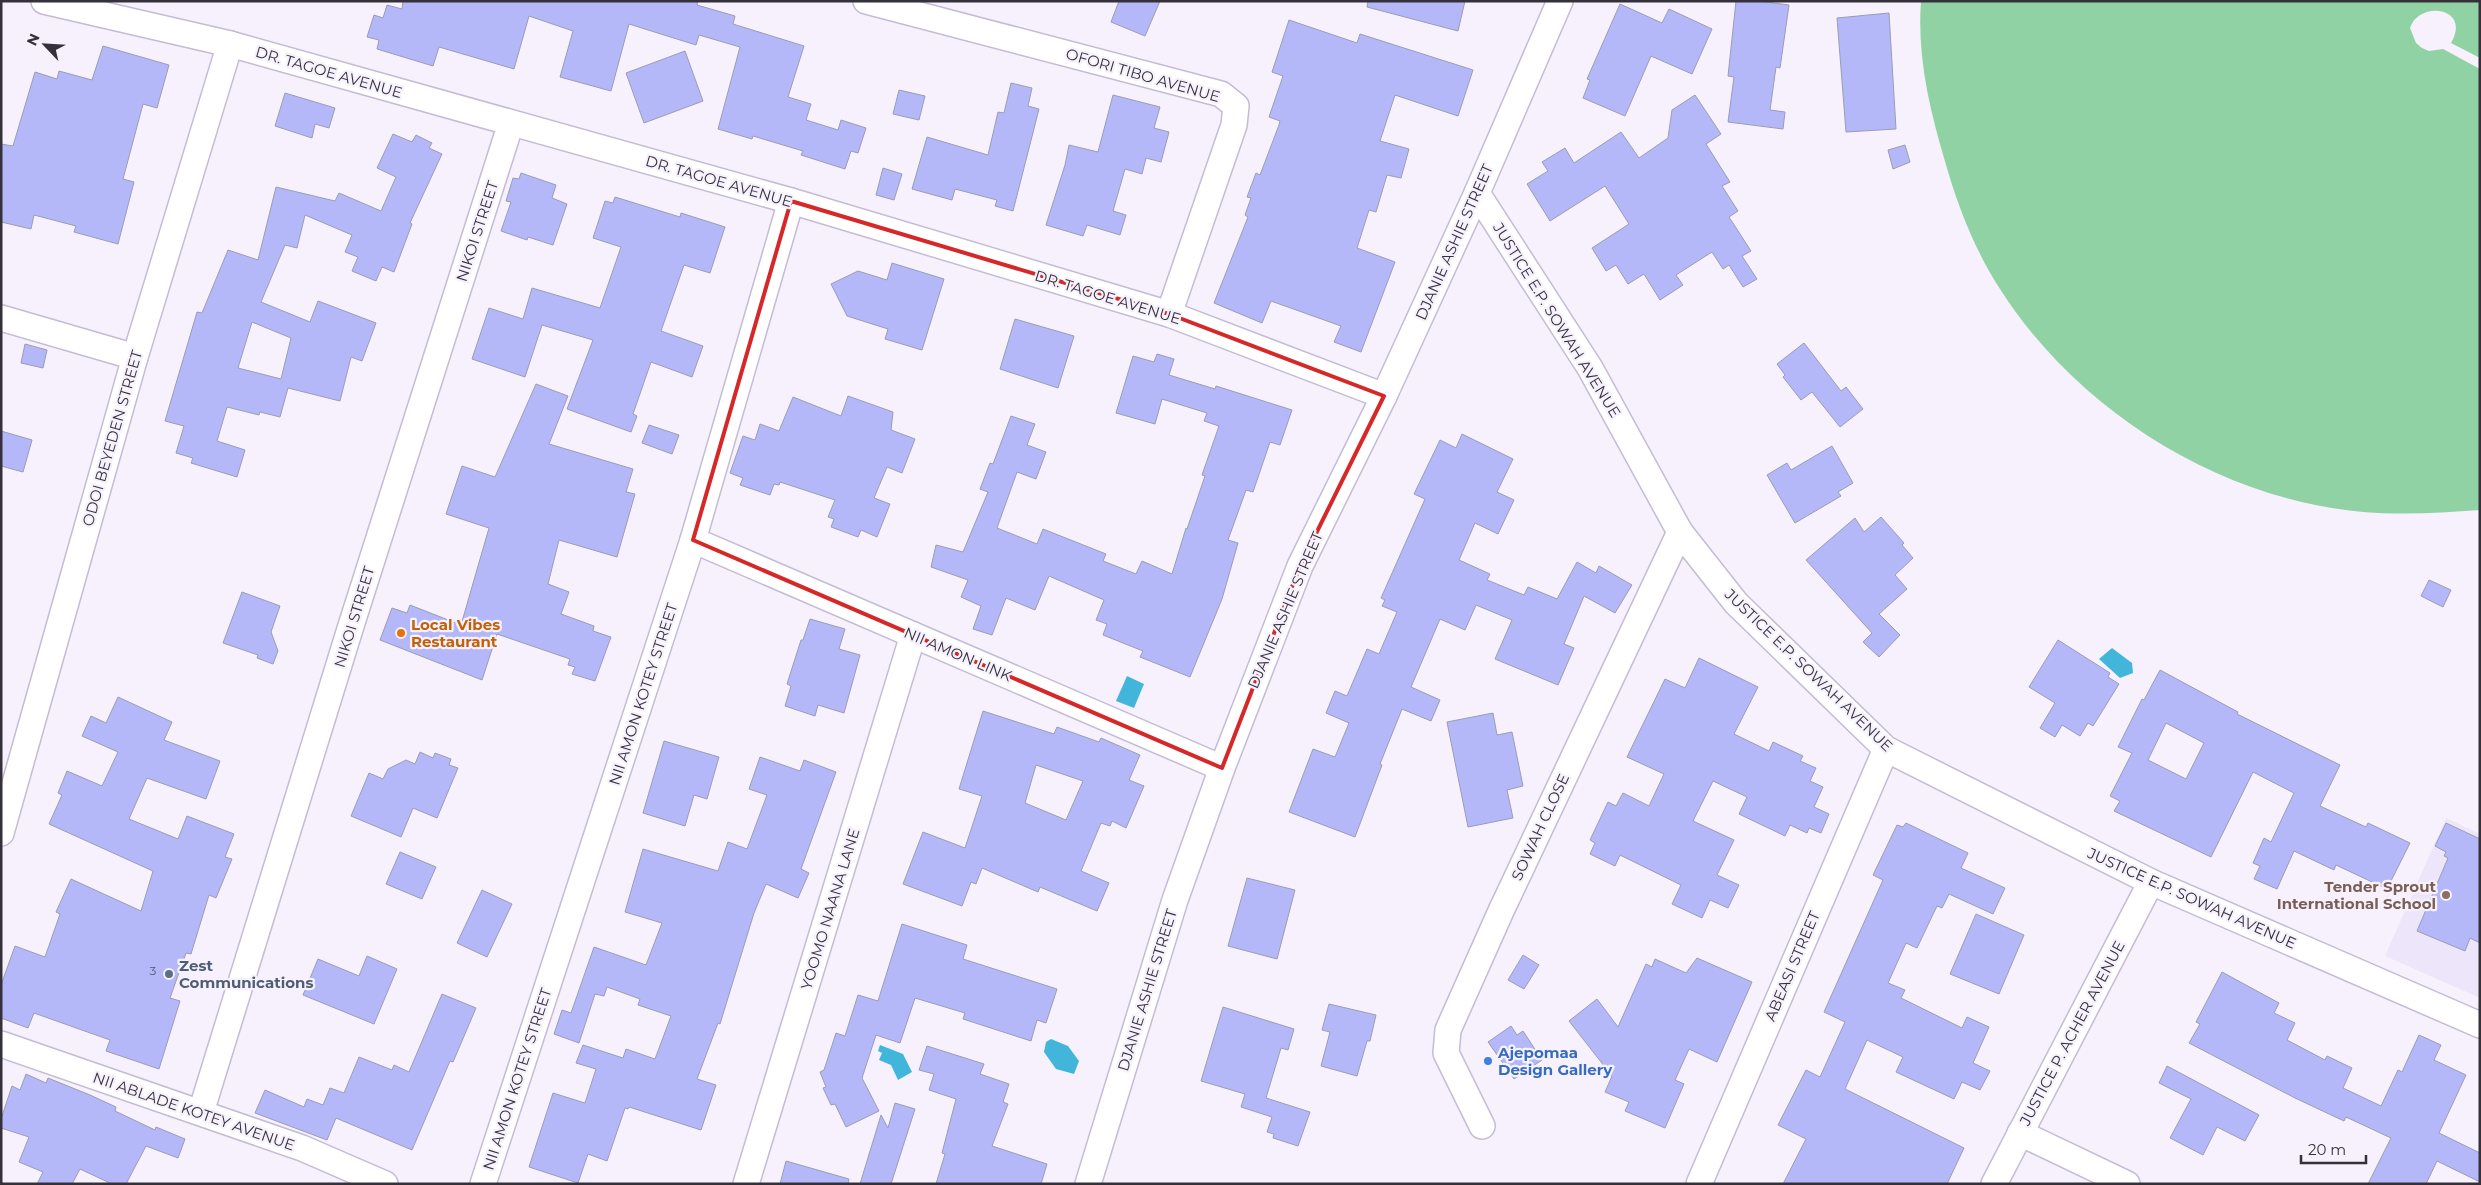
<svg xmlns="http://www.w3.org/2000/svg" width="2481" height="1185" viewBox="0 0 2481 1185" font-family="Montserrat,sans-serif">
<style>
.built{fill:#ede5fa}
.green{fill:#91d2a5}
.water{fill:#42b6da}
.building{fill:#b5b8f8;stroke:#9a9cb6;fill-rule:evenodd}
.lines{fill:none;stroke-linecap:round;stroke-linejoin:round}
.street-casing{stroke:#c5bbd5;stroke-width:28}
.street{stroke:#fff;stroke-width:25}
.marked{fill:none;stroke:#d62828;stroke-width:4;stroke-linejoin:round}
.food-dot{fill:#e8710a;stroke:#f6f1fc;stroke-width:2}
.education-dot{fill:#8d6e63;stroke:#f6f1fc;stroke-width:2}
.service-dot{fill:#5c6f8a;stroke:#f6f1fc;stroke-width:2}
.shop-dot{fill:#3f7fe0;stroke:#f6f1fc;stroke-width:2}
.labels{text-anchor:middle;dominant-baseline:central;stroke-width:4.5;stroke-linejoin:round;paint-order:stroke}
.number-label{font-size:12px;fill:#55536a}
.street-label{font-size:15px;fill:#35313b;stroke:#f6f1fc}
.food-label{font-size:15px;font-weight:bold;fill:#c56008;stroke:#f6f1fc;text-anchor:start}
.education-label{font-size:15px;font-weight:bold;fill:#785e54;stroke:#f6f1fc;text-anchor:end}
.service-label{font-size:15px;font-weight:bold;fill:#4e5e75;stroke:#f6f1fc;text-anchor:start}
.shop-label{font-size:15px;font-weight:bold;fill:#366cbe;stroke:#f6f1fc;text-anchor:start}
</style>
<rect width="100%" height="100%" fill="#f6f1fc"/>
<polygon class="built" points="2446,818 2480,834 2480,998 2385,956"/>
<path class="green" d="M1921 1H2480V58L2451 43C2472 7 2419 0 2410 28L2416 43 2422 48 2429 51 2443 49 2480 69V510C2441 513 2403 515 2363 512 2219 499 2078 411 2000 289 1974 249 1957 204 1944 158 1929 107 1917 55 1921 1Z"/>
<g class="water">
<polygon points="2112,648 2132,663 2133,673 2120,678 2099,659"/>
<polygon points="1127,676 1144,684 1134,708 1116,701"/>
<polygon points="1051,1039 1068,1046 1079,1061 1074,1074 1056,1069 1044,1052 1046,1042"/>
<polygon points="880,1045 903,1054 912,1072 898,1080 891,1065 879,1060 882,1053 878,1051"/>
</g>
<g class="building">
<polygon points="403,1 698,1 697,5 735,16 733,24 804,46 788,97 811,104 806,120 838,130 841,120 866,128 858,153 851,151 845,169 801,155 803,151 753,136 752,139 718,129 740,47 699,35 696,45 629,24 611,91 560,77 573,31 529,16 514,69 439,47 433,66 377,49 379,40 367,37 374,15 383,18 387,5 402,9"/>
<polygon points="1119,1 1160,1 1145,36 1111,22"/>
<polygon points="1368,1 1465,1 1458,31 1367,7"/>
<polygon points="1736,1 1759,1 1789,5 1780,68 1776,67 1770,110 1785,112 1783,129 1728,122 1734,77 1728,76"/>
<polygon points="1620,4 1662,23 1669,9 1712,29 1692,74 1651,56 1625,116 1583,98 1590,80 1587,79"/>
<polygon points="1889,13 1896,129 1846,132 1837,18"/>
<polygon points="1289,20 1357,43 1360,34 1473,70 1458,116 1395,95 1380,141 1409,149 1401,178 1387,175 1376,212 1369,210 1357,248 1395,262 1361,352 1334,342 1341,326 1271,301 1262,323 1214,303 1248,217 1245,215 1251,198 1247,197 1256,173 1260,175 1279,125 1280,121 1269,117 1283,76 1272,72"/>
<polygon points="103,46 169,65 157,108 143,104 123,179 134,182 118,244 74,232 76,226 34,215 31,229 1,222 1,144 13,146 35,72 57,79 59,71 92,80"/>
<polygon points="685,51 703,101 644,123 626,73"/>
<polygon points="1011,83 1032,88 1028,106 1039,109 1013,211 995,206 997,200 955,189 952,200 912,189 927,137 988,155 998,112 1004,113"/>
<polygon points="899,90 925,96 919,120 893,114"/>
<polygon points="285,93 335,108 329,128 315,124 312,138 275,126"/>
<polygon points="1113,95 1160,107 1154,128 1169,132 1161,162 1146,158 1142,174 1125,169 1113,211 1126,215 1120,235 1087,225 1083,236 1046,225 1065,165 1069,145 1098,152"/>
<polygon points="1695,95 1721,134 1706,144 1730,182 1722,186 1738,211 1729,217 1751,251 1742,256 1757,279 1743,287 1729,265 1723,269 1712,252 1676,275 1683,285 1660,300 1644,274 1628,284 1616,265 1606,271 1592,248 1629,224 1605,186 1550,221 1527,184 1548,171 1542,162 1565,148 1574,163 1621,132 1639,158 1668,138 1672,110"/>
<path d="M393 134 412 142 416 135 432 143 429 148 442 154 410 223 412 224 394 272 382 267 376 281 352 271 358 257 345 252 352 235 305 215 297 248 285 245 261 302 310 322 318 301 376 323 362 361 351 357 340 401 288 388 280 417 260 412 259 415 227 407 217 441 245 450 237 477 191 463 193 458 176 453 184 426 165 421 197 312 202 313 228 250 258 260 276 187 335 201 339 193 381 211 396 177 377 168ZM252 322 291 338 281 379 238 368Z"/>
<polygon points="1905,145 1910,162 1893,169 1888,150"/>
<polygon points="883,168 902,174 894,200 876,195"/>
<polygon points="521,173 556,185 552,198 567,204 553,245 528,237 527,240 501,231 511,202 506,201 513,178 519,179"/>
<polygon points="615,197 680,217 681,213 725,227 710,273 684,265 661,331 703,346 692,377 651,362 633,414 637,416 631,432 567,409 593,340 542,325 525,377 472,359 489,308 523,319 532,288 600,308 621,247 593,238 605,201 613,203"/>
<polygon points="892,263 944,279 922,350 885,339 888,329 847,316 831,284 858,271 887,280"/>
<polygon points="1015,319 1074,336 1058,388 1000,369"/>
<polygon points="1804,343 1841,391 1846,387 1863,409 1840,427 1812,392 1801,400 1783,377 1785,375 1777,364"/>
<polygon points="25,344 47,350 43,368 21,363"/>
<polygon points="1157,354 1174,359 1169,375 1215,389 1216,386 1292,410 1280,445 1270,442 1253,492 1246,490 1228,540 1238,543 1222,599 1190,677 1140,657 1143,651 1103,635 1107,624 1096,620 1104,600 1049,576 1035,610 1006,598 992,635 973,629 981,606 961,597 968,580 931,567 936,545 963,552 988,492 980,489 990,463 993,464 1011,416 1035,424 1027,445 1046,452 1036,479 1017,472 997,528 1037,544 1043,529 1106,554 1103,561 1136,574 1142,561 1172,574 1186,528 1187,529 1205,476 1202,475 1219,426 1204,421 1207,413 1162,399 1155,424 1116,413 1133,356 1154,362"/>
<polygon points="536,384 568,396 549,444 633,469 626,492 635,494 617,557 559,540 548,584 569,592 561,614 594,626 593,631 611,637 595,681 572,674 575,667 568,665 570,659 497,634 482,680 380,640 392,608 407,613 410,605 461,625 489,528 446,514 462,466 495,477"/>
<polygon points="848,396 893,412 891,430 915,439 902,473 887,467 874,498 890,504 877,537 861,530 858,537 831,527 834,519 828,517 835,500 780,482 779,485 774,484 770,495 740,485 743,478 730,473 743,436 755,440 760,424 779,431 793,397 841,416"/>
<polygon points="649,425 679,435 672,454 642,443"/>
<polygon points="1,431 32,440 23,472 1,466"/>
<polygon points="1462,434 1513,459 1497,492 1514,500 1498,534 1475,523 1459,560 1490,574 1487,580 1524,595 1528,587 1557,599 1577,562 1596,573 1599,566 1632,585 1615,613 1584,596 1564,644 1574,648 1558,685 1495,659 1512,620 1476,605 1465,630 1440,619 1411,687 1440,700 1431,721 1402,709 1380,764 1382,765 1355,837 1289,812 1313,749 1335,757 1349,723 1326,713 1335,691 1347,696 1367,649 1379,654 1397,612 1382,606 1385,600 1381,598 1425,499 1414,494 1440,440 1456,448"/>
<polygon points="1832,446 1853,483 1838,492 1841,496 1795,523 1767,475 1787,463 1791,470"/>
<polygon points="1881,517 1904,543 1902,545 1913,558 1895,575 1907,589 1879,614 1900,635 1879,657 1863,642 1872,633 1806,560 1855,518 1864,532"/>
<polygon points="2429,580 2451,590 2443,607 2421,596"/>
<polygon points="242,592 280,606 271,632 278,651 273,664 257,658 258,655 223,643"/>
<polygon points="810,619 845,629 839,649 860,655 844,713 818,705 815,716 785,706 791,686 787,684 801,640 803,640"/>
<polygon points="2058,640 2110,673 2108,677 2119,684 2093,726 2088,723 2080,736 2062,725 2055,737 2040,728 2055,703 2029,687"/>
<polygon points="1699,658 1758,687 1734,734 1769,751 1773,742 1803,756 1800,761 1816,768 1810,781 1823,787 1814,807 1829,814 1821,833 1809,828 1807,833 1790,825 1785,836 1739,814 1747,797 1713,781 1693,821 1734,840 1717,875 1739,885 1728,908 1710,900 1702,918 1672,904 1681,885 1620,855 1615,866 1590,854 1595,843 1590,840 1608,802 1616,806 1623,793 1649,806 1664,774 1627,757 1665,679 1685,688"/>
<path d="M2160 670 2238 712 2237 714 2340 765 2320 806 2366 827 2368 823 2410 843 2387 889 2336 865 2334 870 2294 851 2277 889 2254 879 2260 866 2253 863 2264 838 2271 842 2294 793 2253 772 2211 857 2114 811 2120 801 2110 796 2132 753 2118 747 2142 699 2144 700ZM2166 723 2204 743 2186 779 2148 760Z"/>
<polygon points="118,697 172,722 164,740 220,761 206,799 147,778 129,819 178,839 187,816 234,834 225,857 232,859 216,898 209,895 191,954 186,953 170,998 180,1001 159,1069 106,1051 110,1040 34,1013 28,1028 1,1018 1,985 15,946 45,957 60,914 56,912 71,879 141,911 153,871 49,824 62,795 58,793 67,771 102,786 118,752 82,736 91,716 106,723"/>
<path d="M983 711 1054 734 1057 727 1099 742 1101 738 1140 755 1129 780 1144 786 1126 828 1112 821 1110 826 1101 823 1081 871 1109 883 1097 911 1040 887 1038 892 982 868 976 884 971 882 962 906 903 884 923 832 965 848 982 796 959 789ZM1036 765 1083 781 1066 820 1025 803Z"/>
<polygon points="1493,713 1497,735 1512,732 1523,786 1507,790 1513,818 1468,827 1447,722"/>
<polygon points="664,741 719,757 707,799 694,795 685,826 643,813"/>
<polygon points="420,752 433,758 435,753 451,759 449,765 458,768 437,818 413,808 401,837 351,816 369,773 383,779 388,769 406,760 415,764"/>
<polygon points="760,757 800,771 804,760 836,772 801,869 809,873 798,898 766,884 754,913 720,1024 718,1023 697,1079 716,1085 701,1130 629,1107 628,1109 625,1108 607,1161 588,1154 578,1183 529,1167 553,1093 585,1103 596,1069 576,1063 583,1045 623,1058 626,1049 655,1059 671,1016 638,1005 640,999 607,987 604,996 595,994 579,1043 554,1034 562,1010 571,1013 594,947 646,965 662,923 625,912 643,849 718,871 728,842 747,849 767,795 749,789"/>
<polygon points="1906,823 1968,853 1961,868 2005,888 1993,914 1949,894 1942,908 1937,906 1917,948 1906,943 1888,983 1905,990 1901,998 1962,1028 1967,1017 1989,1027 1973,1063 1990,1071 1980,1090 1962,1082 1954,1099 1896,1072 1903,1057 1867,1040 1845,1089 1964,1148 1947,1184 1783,1184 1806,1139 1778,1125 1806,1070 1820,1077 1845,1022 1824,1012 1883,880 1873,875 1897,825 1903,827"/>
<polygon points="2446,823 2480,839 2480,943 2470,938 2465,951 2417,931 2448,858 2444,856 2446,852 2435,846"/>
<polygon points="400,852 436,867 422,899 386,884"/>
<polygon points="1247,878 1295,890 1277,959 1228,946"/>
<polygon points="482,890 512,904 487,957 457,943"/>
<polygon points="1976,914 2024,935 1999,994 1950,974"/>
<polygon points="902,924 967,945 963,959 1057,989 1046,1023 1037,1020 1031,1041 963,1019 965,1013 915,998 900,1043 876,1035 862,1078 879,1111 846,1127 835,1104 831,1105 823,1088 826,1087 820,1072 824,1070 836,1033 845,1036 858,995 878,1001"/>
<polygon points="1523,955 1539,965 1524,989 1508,980"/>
<polygon points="367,956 397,969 374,1024 303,995 318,959 359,976"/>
<polygon points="1697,958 1752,982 1717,1062 1689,1049 1675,1080 1684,1084 1665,1128 1625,1111 1629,1102 1605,1092 1612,1076 1569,1021 1597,999 1618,1027 1646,964 1652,967 1655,959 1686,973"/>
<polygon points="2222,972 2279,1003 2274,1013 2295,1023 2287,1040 2325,1060 2327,1056 2352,1068 2343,1088 2381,1106 2398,1070 2402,1072 2419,1035 2441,1045 2434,1060 2466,1075 2439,1133 2480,1153 2480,1182 2437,1161 2426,1184 2368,1184 2391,1138 2346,1117 2344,1121 2295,1098 2189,1043 2200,1024 2196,1022"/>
<polygon points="442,994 476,1008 453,1062 450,1061 412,1150 336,1118 327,1140 255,1113 265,1090 304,1107 307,1099 323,1105 330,1088 344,1093 359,1057 392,1070 394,1065 409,1072"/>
<polygon points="1329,1004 1376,1015 1370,1041 1367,1041 1357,1076 1321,1066 1330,1032 1322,1030"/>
<polygon points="1223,1007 1294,1029 1288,1050 1281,1048 1266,1098 1310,1112 1298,1146 1273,1138 1274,1134 1267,1132 1272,1117 1241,1107 1245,1094 1201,1081"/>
<polygon points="1511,1026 1517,1035 1523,1031 1542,1060 1514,1079 1488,1042"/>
<polygon points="927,1046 984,1064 980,1074 1009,1084 1003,1102 1008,1104 992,1146 1047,1164 1041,1184 936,1184 945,1154 942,1153 956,1099 929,1090 934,1074 919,1070"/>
<polygon points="2167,1066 2259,1115 2245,1141 2217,1127 2203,1155 2170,1138 2191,1099 2159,1083"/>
<polygon points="26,1074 46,1083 48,1078 90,1095 116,1107 115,1111 155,1130 156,1127 185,1139 178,1158 146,1146 126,1184 112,1184 80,1169 72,1184 37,1184 43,1172 19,1162 29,1137 1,1128 1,1119 12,1086 20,1090"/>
<polygon points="895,1103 915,1109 891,1184 860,1184 881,1115 888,1128"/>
<polygon points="786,1161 849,1179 848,1184 780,1184"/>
</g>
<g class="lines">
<defs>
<g id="street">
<polyline points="44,1 230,44 791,201 1169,314 1384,396"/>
<polyline points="866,1 1221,94 1236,106 1234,125 1169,314"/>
<polyline points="1477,193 1590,368 1680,532 1736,603 1886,749 2151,882 2480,1025"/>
<polyline points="1,318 135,357"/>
<polyline points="693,540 1222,768"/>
<polyline points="1,833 135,357 230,44"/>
<polyline points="1,1044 302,1148 385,1184"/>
<polyline points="201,1112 350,629 511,123"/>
<polyline points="1482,1126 1446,1053 1448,1030 1501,911 1680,532"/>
<polyline points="2020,1133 2127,1184"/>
<polyline points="483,1184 693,540 791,201"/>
<polyline points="746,1184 913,635"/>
<polyline points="1088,1184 1175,900 1222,768 1300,566 1384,396 1477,193 1560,1"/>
<polyline points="1699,1184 1886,749"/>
<polyline points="1994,1184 2151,882"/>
</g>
</defs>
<use href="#street" class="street-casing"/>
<use href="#street" class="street"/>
</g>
<path class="marked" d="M791 201 1169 314 1384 396 1300 566 1222 768 693 540Z"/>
<circle class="food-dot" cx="401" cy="633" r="5"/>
<circle class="education-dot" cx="2446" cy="895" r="5"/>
<circle class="service-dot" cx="169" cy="974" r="5"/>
<circle class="shop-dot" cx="1488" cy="1061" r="5"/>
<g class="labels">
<g class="number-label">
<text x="153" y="970">3</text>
</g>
<g class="street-label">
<text transform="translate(329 72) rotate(16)">DR. TAGOE AVENUE</text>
<text transform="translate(1143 75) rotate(16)">OFORI TIBO AVENUE</text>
<text transform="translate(719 181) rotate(16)">DR. TAGOE AVENUE</text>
<text transform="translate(477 231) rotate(-72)">NIKOI STREET</text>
<text transform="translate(1454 242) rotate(-66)">DJANIE ASHIE STREET</text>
<text transform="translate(1108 297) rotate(17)">DR. TAGOE AVENUE</text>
<text transform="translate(1557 320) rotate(58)">JUSTICE E.P. SOWAH AVENUE</text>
<text transform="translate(112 438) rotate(-74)">ODOI BEYEDEN STREET</text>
<text transform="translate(1285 610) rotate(-67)">DJANIE ASHIE STREET</text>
<text transform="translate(354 617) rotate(-73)">NIKOI STREET</text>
<text transform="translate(958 654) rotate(23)">NII AMON LINK</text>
<text transform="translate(1809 670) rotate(44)">JUSTICE E.P. SOWAH AVENUE</text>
<text transform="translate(643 694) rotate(-72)">NII AMON KOTEY STREET</text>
<text transform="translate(1540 827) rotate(-65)">SOWAH CLOSE</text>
<text transform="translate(2192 898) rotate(24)">JUSTICE E.P. SOWAH AVENUE</text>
<text transform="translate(830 909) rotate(-73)">YOOMO NAANA LANE</text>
<text transform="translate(1792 966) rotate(-67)">ABEASI STREET</text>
<text transform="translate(1147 990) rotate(-73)">DJANIE ASHIE STREET</text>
<text transform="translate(2072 1033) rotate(-62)">JUSTICE P. ACHER AVENUE</text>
<text transform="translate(517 1079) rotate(-72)">NII AMON KOTEY STREET</text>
<text transform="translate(194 1111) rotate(19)">NII ABLADE KOTEY AVENUE</text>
</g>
<g class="food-label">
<text x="411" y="624">Local Vibes<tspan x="411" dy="17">Restaurant</tspan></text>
</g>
<g class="education-label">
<text x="2436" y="886">Tender Sprout<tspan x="2436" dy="17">International School</tspan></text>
</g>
<g class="service-label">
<text x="179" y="965">Zest<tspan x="179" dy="17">Communications</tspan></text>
</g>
<g class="shop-label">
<text x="1498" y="1052">Ajepomaa<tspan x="1498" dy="17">Design Gallery</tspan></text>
</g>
</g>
<rect width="2481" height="1185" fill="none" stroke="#35313b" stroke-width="5"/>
<g transform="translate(45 45) rotate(295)" stroke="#f6f1fc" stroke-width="4" paint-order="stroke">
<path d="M0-4L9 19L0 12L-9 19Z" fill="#35313b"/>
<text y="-8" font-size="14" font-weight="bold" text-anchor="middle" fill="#35313b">N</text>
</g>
<path d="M2301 1155v8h65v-8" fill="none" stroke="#35313b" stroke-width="2.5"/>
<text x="2308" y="1155" font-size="15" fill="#35313b" stroke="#f6f1fc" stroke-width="4" paint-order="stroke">20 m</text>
</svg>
